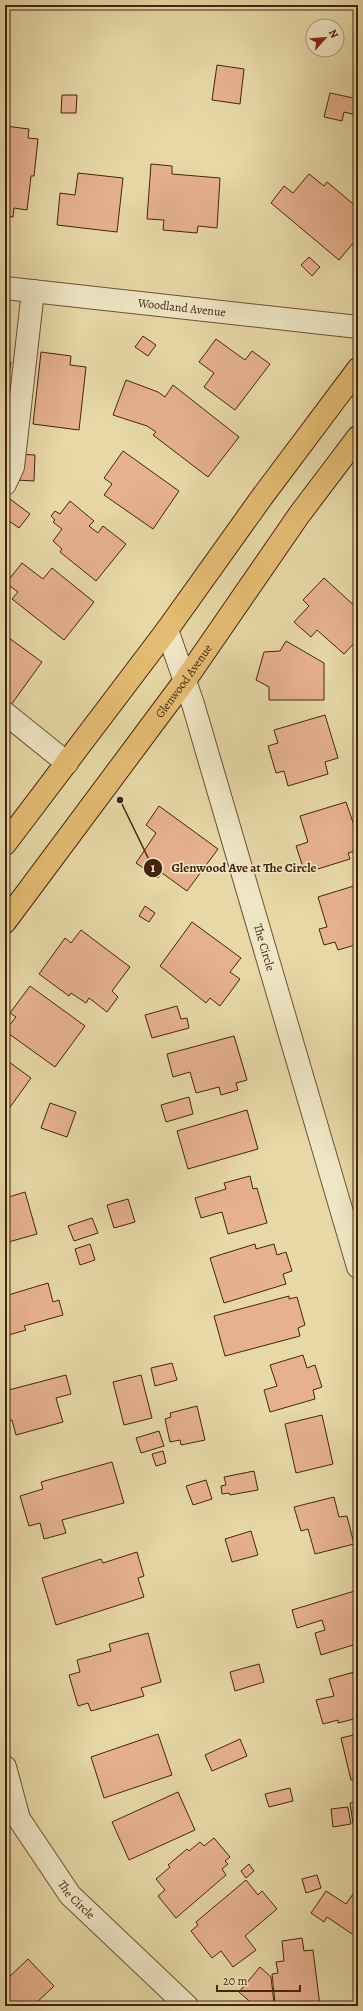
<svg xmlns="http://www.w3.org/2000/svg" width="363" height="2011" viewBox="0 0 363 2011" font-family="Alegreya,serif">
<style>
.building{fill:#e6b18f;stroke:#44240e}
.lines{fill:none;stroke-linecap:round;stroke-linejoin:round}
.minor-casing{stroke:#6d5134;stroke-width:24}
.major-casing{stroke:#44240e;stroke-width:24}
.minor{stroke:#efe6c5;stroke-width:22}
.major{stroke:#e4bc73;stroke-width:22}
.labels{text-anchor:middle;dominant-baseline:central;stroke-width:3.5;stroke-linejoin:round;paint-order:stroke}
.street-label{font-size:12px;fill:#44240e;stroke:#efe6c5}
.leader{fill:none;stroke:#44240e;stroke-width:1.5}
.callout-dot{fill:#44240e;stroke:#efe6c5;stroke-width:1.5}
.mark-label{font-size:12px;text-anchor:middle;font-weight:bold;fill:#fff}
.callout-label{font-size:13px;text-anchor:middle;font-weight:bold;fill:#44240e;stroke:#efe6c5;stroke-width:3.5;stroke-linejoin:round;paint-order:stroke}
</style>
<rect width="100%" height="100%" fill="#e7d8a6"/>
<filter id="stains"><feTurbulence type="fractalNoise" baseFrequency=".005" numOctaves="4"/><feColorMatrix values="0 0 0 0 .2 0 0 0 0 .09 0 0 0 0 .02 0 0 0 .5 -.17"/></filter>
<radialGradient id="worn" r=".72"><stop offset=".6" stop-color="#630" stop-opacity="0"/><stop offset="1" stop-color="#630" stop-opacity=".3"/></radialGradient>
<g class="building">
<polygon points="217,65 244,69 240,104 212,100"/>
<polygon points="330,93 358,99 356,115 344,112 342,121 324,117"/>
<polygon points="62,95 77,95 76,113 61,113"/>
<polygon points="5,126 29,129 28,138 38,139 34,176 31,176 27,210 14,208 13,217 5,216"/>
<polygon points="151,164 172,166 172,174 220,178 217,228 198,226 197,233 163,230 164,220 147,219"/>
<polygon points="78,173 123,178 117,232 57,225 60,193 75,195"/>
<polygon points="309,174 324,186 327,182 358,208 358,237 339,260 271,203 284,186 293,193"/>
<polygon points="309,257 320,267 312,276 301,265"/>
<polygon points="143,336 156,345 148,356 135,347"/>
<polygon points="216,339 245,360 252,351 270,364 235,410 204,387 214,373 199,362"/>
<polygon points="41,352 71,356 70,365 86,367 79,430 33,424"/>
<polygon points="5,362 11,362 8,383 5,383"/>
<polygon points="126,380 158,392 165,397 173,385 239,437 208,477 153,435 156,432 147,426 113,415"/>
<polygon points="123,451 179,491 153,529 104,495 112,484 104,478"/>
<polygon points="17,454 35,455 34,481 16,480"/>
<polygon points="10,499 30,514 19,528 5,518 5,507"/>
<polygon points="70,501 94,521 89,526 98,533 103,526 126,544 96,581 60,552 62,549 53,541 62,529 53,522 55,520 51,516 55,511 60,514"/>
<polygon points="22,563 43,579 52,568 94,602 64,640 12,599 18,592 6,583"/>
<polygon points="324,578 358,609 358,639 344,654 317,630 311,637 294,622 309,606 303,600"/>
<polygon points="5,635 42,662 11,705 5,701"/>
<polygon points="286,641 324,663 324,700 269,700 269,687 256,680 264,652 280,651"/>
<polygon points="325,715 338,758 325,762 328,774 288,786 284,771 276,773 268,746 278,743 274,730"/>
<polygon points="346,802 358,837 358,850 348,853 350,859 305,873 296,846 308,842 300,816"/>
<polygon points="159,806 218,849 187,891 162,873 158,878 136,863 156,833 146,825"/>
<polygon points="357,885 358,944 338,950 335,942 324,945 319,929 327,927 318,897"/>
<polygon points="145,906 155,913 149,922 139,916"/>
<polygon points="192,922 241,958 230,972 240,979 220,1006 210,998 206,1003 160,966"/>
<polygon points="81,930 130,967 112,991 118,997 107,1012 89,998 86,1003 71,993 69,996 39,974 65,938 71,943"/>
<polygon points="30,986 85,1026 55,1067 5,1031 16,1017 10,1013"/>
<polygon points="358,997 358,1016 353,998"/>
<polygon points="177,1006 181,1019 187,1018 189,1028 152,1038 145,1015"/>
<polygon points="234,1036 247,1080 236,1083 238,1090 221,1095 219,1087 196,1093 190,1072 173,1077 167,1054"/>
<polygon points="5,1059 31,1078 8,1110 5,1108"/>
<polygon points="189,1097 193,1114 166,1122 161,1105"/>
<polygon points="50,1103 76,1112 67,1137 41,1128"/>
<polygon points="247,1110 258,1149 188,1169 177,1131"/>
<polygon points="250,1176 253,1189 257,1188 267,1223 228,1234 222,1212 201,1218 195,1198 226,1189 224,1183"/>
<polygon points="5,1188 6,1188 9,1197 25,1192 37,1234 5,1243"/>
<polygon points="128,1199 135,1222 114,1228 107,1205"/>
<polygon points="92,1218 98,1233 74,1241 68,1226"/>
<polygon points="90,1244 95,1260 80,1265 75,1249"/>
<polygon points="255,1244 256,1249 274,1244 277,1255 286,1252 292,1271 283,1274 286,1284 224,1303 210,1258"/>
<polygon points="48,1283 53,1302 59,1300 63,1315 24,1326 26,1330 5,1336 5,1296"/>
<polygon points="289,1296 289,1299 297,1297 305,1325 298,1328 300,1336 225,1356 214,1316"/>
<polygon points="303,1355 307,1368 315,1365 322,1387 313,1390 315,1399 270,1412 264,1390 277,1386 270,1365"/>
<polygon points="172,1363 177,1380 155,1386 151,1368"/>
<polygon points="66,1375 71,1394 56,1398 63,1422 16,1435 12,1420 5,1422 5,1404 7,1404 5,1391"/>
<polygon points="141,1375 152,1418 124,1425 113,1382"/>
<polygon points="197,1406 205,1440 181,1445 180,1440 170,1442 165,1419 171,1417 170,1413"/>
<polygon points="322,1415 333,1464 296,1473 285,1424"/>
<polygon points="159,1431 164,1446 141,1453 136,1438"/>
<polygon points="163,1451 166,1463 156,1466 152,1454"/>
<polygon points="112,1462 124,1503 62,1520 66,1533 44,1539 40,1523 29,1526 20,1496 43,1489 41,1482"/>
<polygon points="254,1471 258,1490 230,1495 229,1493 222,1494 221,1486 226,1485 224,1477"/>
<polygon points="206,1480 212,1499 193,1505 186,1486"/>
<polygon points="334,1497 339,1517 347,1516 354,1544 315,1554 308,1529 301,1531 294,1507"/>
<polygon points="251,1531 258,1555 232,1562 225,1539"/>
<polygon points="137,1552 144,1576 138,1578 144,1597 56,1625 42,1578 101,1559 103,1563"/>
<polygon points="358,1590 358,1653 355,1653 353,1645 321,1655 315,1633 325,1630 322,1620 297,1628 292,1610"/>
<polygon points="148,1633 161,1682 141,1688 144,1696 91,1711 88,1703 78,1706 69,1675 80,1672 77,1660 111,1651 109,1644"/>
<polygon points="259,1664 264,1682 235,1691 230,1672"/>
<polygon points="358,1671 358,1718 338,1723 338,1720 323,1724 316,1700 334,1696 329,1679"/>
<polygon points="158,1734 172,1775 104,1798 91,1757"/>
<polygon points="358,1734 358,1778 351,1780 341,1738"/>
<polygon points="240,1739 247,1756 212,1771 205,1755"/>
<polygon points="290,1788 293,1801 269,1807 265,1794"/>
<polygon points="178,1792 195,1830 129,1860 112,1822"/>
<polygon points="358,1801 358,1844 356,1844 350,1803"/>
<polygon points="348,1807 351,1824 333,1827 331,1809"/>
<polygon points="214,1838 230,1857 225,1861 228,1864 222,1869 226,1875 176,1918 158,1896 165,1890 156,1879 170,1867 168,1865 187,1849 189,1851 200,1842 204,1846"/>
<polygon points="249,1864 254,1871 246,1878 241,1871"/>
<polygon points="317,1875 321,1888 306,1893 302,1879"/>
<polygon points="246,1880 258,1895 262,1891 277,1909 245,1936 256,1950 233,1967 221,1951 212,1958 191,1931 198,1925 196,1922"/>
<polygon points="358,1887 358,1938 327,1917 324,1922 311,1913 326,1891 346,1904"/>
<polygon points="302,1938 304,1951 313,1950 320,2006 255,2006 239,1992 260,1967 271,1977 274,2003 275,2002 272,1974 278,1973 276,1962 284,1961 282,1941"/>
<polygon points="28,1959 54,1986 33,2006 5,2006 5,1981"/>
</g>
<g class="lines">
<defs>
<g id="minor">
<path id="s1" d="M5 288 358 327"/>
<polyline points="5,484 13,467 33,291"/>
<path id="s2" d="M167 630 193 704 358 1267"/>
<polyline points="5,713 67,763"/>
<path id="s3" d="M5 1767 19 1819 70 1895 187 2006"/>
</g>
<g id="major">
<polyline points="5,844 167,630 262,497 358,369"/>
<path id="s4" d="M5 922 186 679 299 515 358 437"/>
</g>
</defs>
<use href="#minor" class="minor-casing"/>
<use href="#major" class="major-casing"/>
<use href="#minor" class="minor"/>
<use href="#major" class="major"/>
</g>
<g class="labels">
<g class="street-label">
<text stroke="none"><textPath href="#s1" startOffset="178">Woodland Avenue</textPath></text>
<text stroke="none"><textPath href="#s4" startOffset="300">Glenwood Avenue</textPath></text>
<text stroke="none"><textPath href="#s2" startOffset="332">The Circle</textPath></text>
<text stroke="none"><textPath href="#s3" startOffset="153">The Circle</textPath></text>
</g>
</g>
<path class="leader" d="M120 800L153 868"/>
<g class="callout-dot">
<circle cx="120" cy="800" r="4"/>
<circle cx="153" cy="868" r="10"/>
</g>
<g class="mark-label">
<text x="153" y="872">1</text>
</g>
<g class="callout-label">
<text x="244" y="872">Glenwood Ave at The Circle</text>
</g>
<rect width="363" height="2011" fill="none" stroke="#e7d8a6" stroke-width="20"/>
<rect x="6" y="6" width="351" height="1999" fill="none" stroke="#44240e" stroke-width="2"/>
<rect x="10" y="10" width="343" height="1991" fill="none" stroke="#44240e"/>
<g transform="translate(325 38) rotate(63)"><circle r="19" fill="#efe6c5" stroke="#ab987c"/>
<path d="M0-3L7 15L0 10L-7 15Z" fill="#8f2418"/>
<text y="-6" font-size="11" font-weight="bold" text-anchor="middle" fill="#44240e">N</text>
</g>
<path d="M217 1985v6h83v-6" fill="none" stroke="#44240e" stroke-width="2"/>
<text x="223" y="1985" font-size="12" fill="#44240e" stroke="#efe6c5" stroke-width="3" paint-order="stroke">20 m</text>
<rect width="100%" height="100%" filter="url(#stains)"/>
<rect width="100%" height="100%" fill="url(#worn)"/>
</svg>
